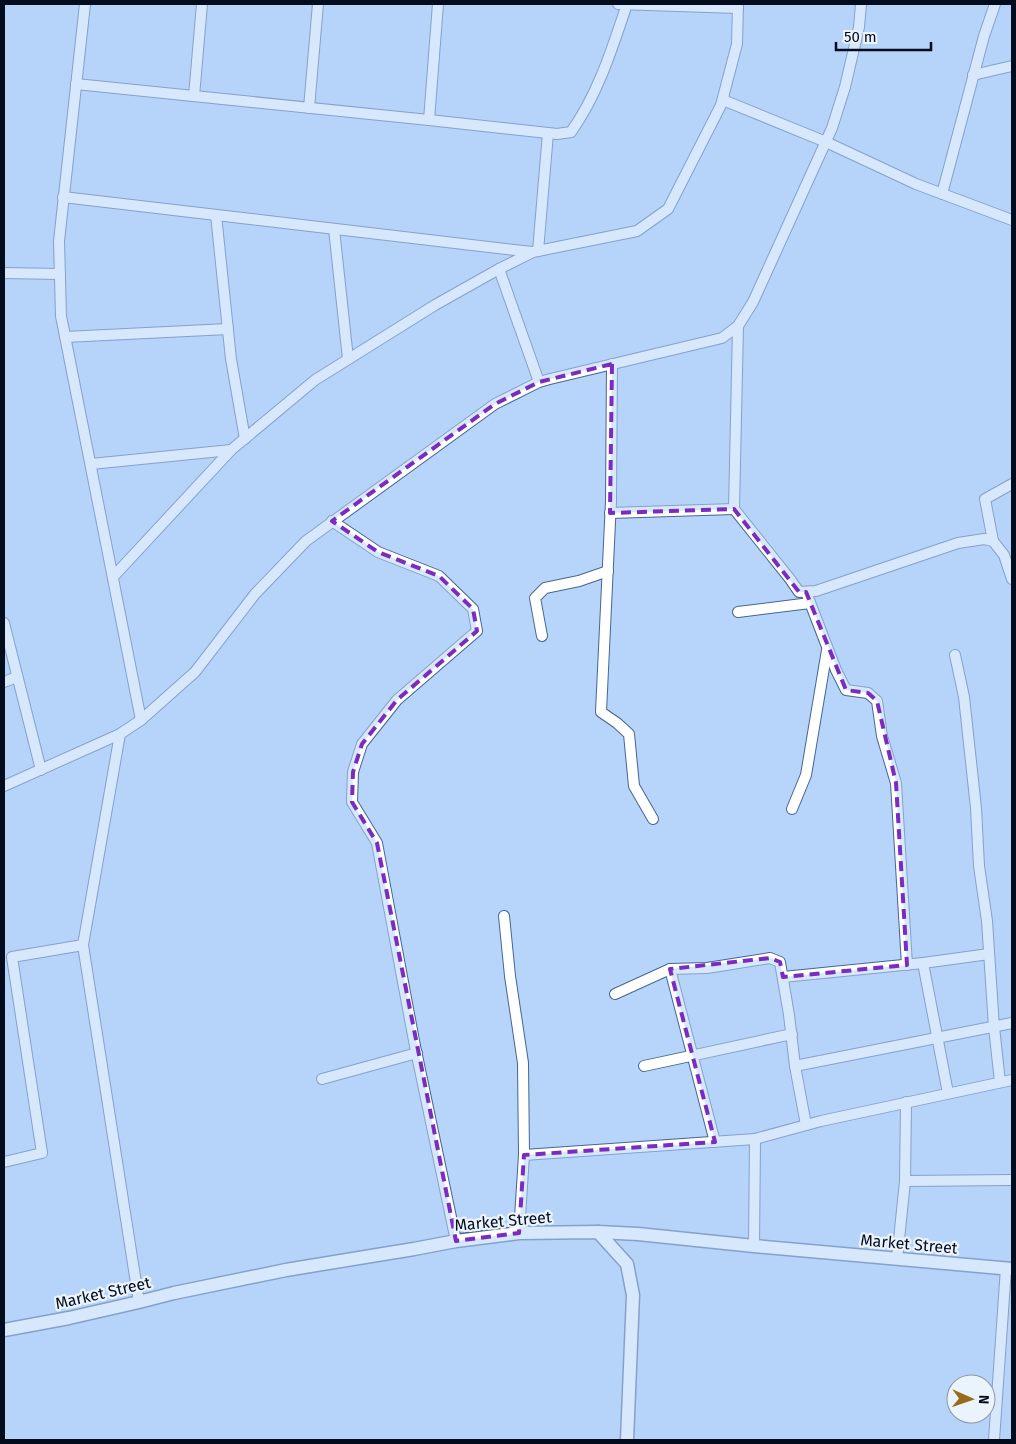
<svg xmlns="http://www.w3.org/2000/svg" width="1016" height="1444" viewBox="0 0 1016 1444" font-family="'Fira Sans',sans-serif">
<style>
.lines{fill:none;stroke-linecap:round;stroke-linejoin:round}
.minor-casing{stroke:#466690;stroke-width:12}
.tertiary-casing{stroke:#466690;stroke-width:15}
.minor{stroke:#fff;stroke-width:10}
.tertiary{stroke:#fff;stroke-width:12}
.marked{fill:none;stroke:#7b2cbf;stroke-width:4;stroke-dasharray:10 6;stroke-linejoin:round}
.labels{text-anchor:middle;dominant-baseline:central;stroke-width:4.5;stroke-linejoin:round;paint-order:stroke}
.street-label{font-size:16px;fill:#030c1c;stroke:#ebf3fc}
</style>
<rect width="100%" height="100%" fill="#b7d4fa"/>
<g class="lines">
<defs>
<g id="minor">
<polyline points="85,4 59,241 61,316 141,720"/>
<polyline points="618,4 738,8"/>
<polyline points="973,75 1012,66"/>
<polyline points="76,84 429,120 438,4"/>
<polyline points="194,96 202,4"/>
<polyline points="723,100 826,142 916,184 1012,220"/>
<polyline points="309,108 318,4"/>
<path d="M429 120 557 134 571 132C598 94 612 49 627 4"/>
<polyline points="942,194 984,36 995,4"/>
<polyline points="63,197 532,252"/>
<polyline points="216,215 231,359 245,439"/>
<polyline points="334,229 348,359"/>
<polyline points="538,251 548,133"/>
<polyline points="499,269 539,382"/>
<polyline points="4,273 60,274"/>
<polyline points="738,326 734,509 790,579 799,592 816,591 958,543 984,539 993,541 1004,555 1012,579"/>
<polyline points="65,337 228,329"/>
<polyline points="612,364 611,501 601,712 617,723 629,734 634,786 653,819"/>
<polyline points="91,464 231,450"/>
<polyline points="610,513 734,509"/>
<polyline points="332,521 378,552 439,576 473,609 477,631 397,700 362,744 353,772 352,802 377,843 415,1046 456,1241"/>
<polyline points="993,541 985,499 1012,484"/>
<polyline points="113,577 231,450 315,380 435,305 499,269 533,252 637,231 668,209 721,105 737,44 738,4"/>
<polyline points="806,592 836,670 846,690 868,693 877,701 882,736 896,783 907,965"/>
<polyline points="738,612 810,603"/>
<polyline points="4,623 41,770"/>
<polyline points="542,636 535,598 545,588 579,581 608,571"/>
<polyline points="955,655 964,697 976,808 979,866 987,921 994,1027 1000,1082"/>
<polyline points="4,682 17,677"/>
<polyline points="120,734 83,945 139,1302"/>
<polyline points="4,786 120,734 141,720 195,672 255,594 306,541 495,404 539,382 550,379 722,338 738,326 753,302 832,128 845,87 859,27 861,4"/>
<polyline points="792,809 806,775 827,650"/>
<polyline points="504,916 510,976 523,1063 524,1155"/>
<polyline points="923,963 948,1093"/>
<polyline points="670,969 715,1142"/>
<polyline points="783,977 923,963 989,954"/>
<polyline points="615,994 670,969 707,968 770,958 780,962 789,1015 795,1066 806,1125"/>
<polyline points="644,1066 792,1034"/>
<polyline points="795,1066 1012,1023"/>
<polyline points="322,1079 417,1053"/>
<polyline points="4,1162 42,1153 12,957 83,945"/>
<polyline points="905,1181 1012,1180"/>
<polyline points="519,1233 524,1155 755,1139 821,1121 1012,1080"/>
<polyline points="754,1246 755,1139"/>
<polyline points="897,1259 905,1181 906,1102"/>
<polyline points="994,1440 1006,1268"/>
</g>
<g id="tertiary">
<polyline points="598,1232 627,1264 633,1295 627,1440"/>
<polyline points="4,1330 69,1318 139,1302 174,1293 286,1270 414,1249 456,1241 519,1233 598,1232 638,1234 754,1246 1012,1269"/>
</g>
</defs>
<use href="#minor" class="minor-casing"/>
<use href="#tertiary" class="tertiary-casing"/>
<use href="#minor" class="minor"/>
<use href="#tertiary" class="tertiary"/>
</g>
<path d="M0 0H1016V1444H0ZM612 364 610 513 734 509 799 592H806L846 690 868 693 877 701 896 783 907 965 783 977 780 962 770 958 670 969 715 1142 524 1155 519 1233 456 1241 377 843 352 802 353 772 362 744 397 700 477 631 473 609 439 576 378 552 332 521 495 404 539 382Z" fill="#b7d4fa" fill-opacity=".55" fill-rule="evenodd"/>
<path class="marked" d="M612 364 610 513 734 509 799 592H806L846 690 868 693 877 701 896 783 907 965 783 977 780 962 770 958 670 969 715 1142 524 1155 519 1233 456 1241 377 843 352 802 353 772 362 744 397 700 477 631 473 609 439 576 378 552 332 521 495 404 539 382Z"/>
<g class="labels">
<g class="street-label">
<text transform="translate(503 1221) rotate(-5)">Market Street</text>
<text transform="translate(909 1244) rotate(5)">Market Street</text>
<text transform="translate(103 1293) rotate(-13)">Market Street</text>
</g>
</g>
<rect width="1016" height="1444" fill="none" stroke="#030c1c" stroke-width="10"/>
<g transform="translate(971 1399) rotate(92)"><circle r="24" fill="#ebf3fc" stroke="#8e97a2"/>
<path d="M0-4L9 19L0 12L-9 19Z" fill="#986a1a"/>
<text y="-8" font-size="14" font-weight="bold" text-anchor="middle" fill="#030c1c">N</text>
</g>
<path d="M836 42v8h95v-8" fill="none" stroke="#030c1c" stroke-width="2.5"/>
<text x="844" y="42" font-size="15" fill="#030c1c" stroke="#ebf3fc" stroke-width="4" paint-order="stroke">50 m</text>
</svg>
